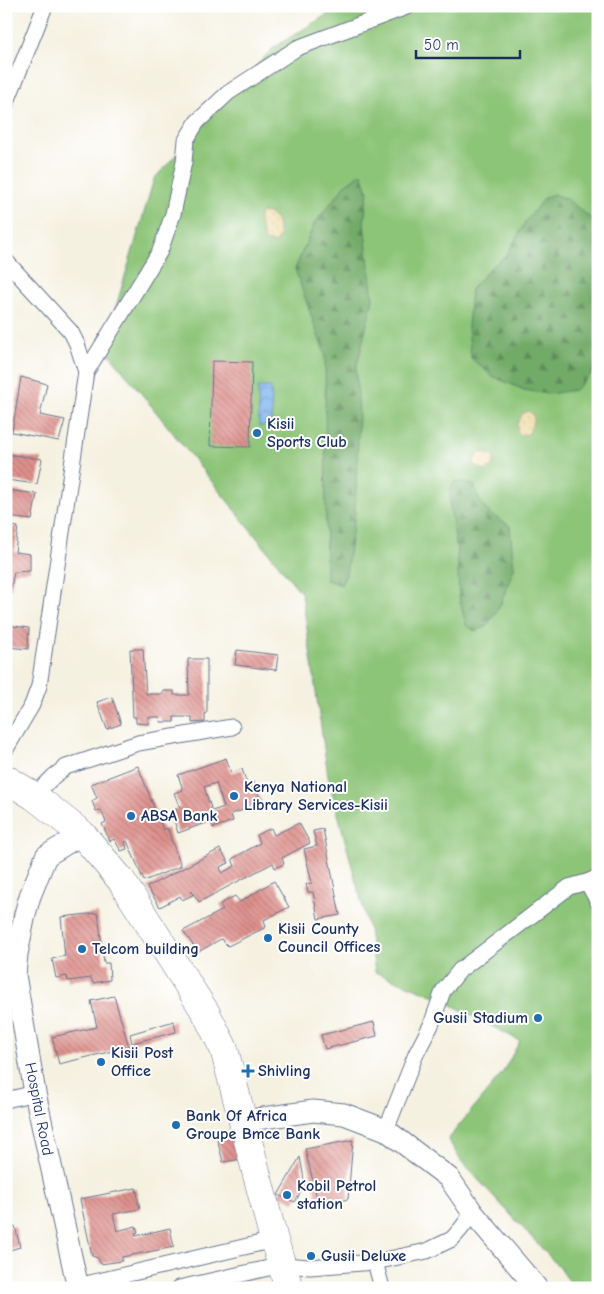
<svg xmlns="http://www.w3.org/2000/svg" width="604" height="1294" viewBox="0 0 604 1294" font-family="'Comic Neue',sans-serif">
<style>
.grass{fill:#8dc578;stroke:#547a6b}
.forest{fill:url(#forest-firs);stroke:#466c63}
.sand{fill:url(#sand-dots);stroke:#84847e}
.water{fill:url(#water-waves);stroke:#4f73a8}
.building{fill:url(#building-back-hatch);fill-rule:evenodd}
.lines{fill:none;stroke-linecap:round;stroke-linejoin:round}
.street-casing{stroke:#67738c;stroke-width:17}
.secondary-casing{stroke:#67738c;stroke-width:23}
.highway-casing{stroke:#67738c;stroke-width:29}
.street{stroke:#fff;stroke-width:15}
.secondary{stroke:#fff;stroke-width:21}
.highway{stroke:#fff;stroke-width:28}
.poi-dot{fill:#1f6fb2;stroke:#fff;stroke-width:2}
.labels{text-anchor:middle;dominant-baseline:central;stroke-width:4;stroke-linejoin:round;paint-order:stroke}
.poi-label{font-size:16px;font-weight:bold;fill:#1b2f5e;stroke:#fff;text-anchor:start}
.street-label{font-size:16px;fill:#1b2f5e;stroke:#fff}
</style>
<defs>
<pattern id="forest-firs" width="22" height="20" patternUnits="userSpaceOnUse" patternTransform="scale(1.25)"><rect width="22" height="20" fill="#72aa68"/><path d="M5 1l3.5 6h-7zM16 11l3.5 6h-7z" fill="#5d8b59"/></pattern>
<pattern id="sand-dots" width="8" height="8" patternUnits="userSpaceOnUse" patternTransform="scale(1.25)"><rect width="8" height="8" fill="#eeda9e"/><path d="M2 2h.1M6 6h.1" fill="none" stroke="#ccbb8a" stroke-width="1.8" stroke-linecap="round"/></pattern>
<pattern id="water-waves" width="16" height="10" patternUnits="userSpaceOnUse" patternTransform="scale(1.25)"><rect width="16" height="10" fill="#83b7f1"/><path d="M0 5q4-4 8 0t8 0" fill="none" stroke="#6a95c6"/></pattern>
<pattern id="building-back-hatch" width="6" height="6" patternUnits="userSpaceOnUse" patternTransform="scale(1.25)"><rect width="6" height="6" fill="#df918c"/><path d="M-1 5l2 2M0 0l6 6M5-1l2 2" fill="none" stroke="#b47776"/></pattern>
</defs>
<rect width="100%" height="100%" fill="#fff"/>
<filter id="ink" filterUnits="userSpaceOnUse"><feTurbulence type="fractalNoise" baseFrequency=".02" numOctaves="2"/><feDisplacementMap in="SourceGraphic" scale="10" xChannelSelector="R" yChannelSelector="G"/><feConvolveMatrix kernelMatrix="1 2 1 2 8 2 1 2 1" color-interpolation-filters="sRGB"/></filter>
<filter id="wash" filterUnits="userSpaceOnUse"><feTurbulence type="fractalNoise" baseFrequency=".0096" numOctaves="4" result="noise"/><feDisplacementMap in="SourceGraphic" scale="20" xChannelSelector="R" yChannelSelector="G"/><feGaussianBlur stdDeviation="1.12" result="paint"/><feColorMatrix in="noise" values="0 0 0 0 0 0 0 0 0 0 0 0 0 0 0 0 0 1.4 0 .05"/><feComposite in="paint" operator="in"/></filter>
<g filter="url(#wash)">
<rect width="100%" height="100%" fill="#f5f1e1"/>
<polygon class="grass" points="341,6 598,6 598,1288 574,1288 560,1268 461,1161 448,1139 503,1072 520,1041 435,996 375,972 369,930 328,776 302,594 104,347 154,179 273,48"/>
<g class="forest">
<polygon points="362,173 368,191 364,223 373,300 356,369 359,413 355,513 346,575 341,585 326,580 325,355 295,269 314,224 347,183"/>
<polygon points="554,194 567,199 598,224 598,352 593,372 575,390 549,394 524,390 492,376 471,358 468,327 471,289 492,266 506,256 526,221 544,198"/>
<path d="M455 481 474 485C481 510 488 512 510 526L514 568 500 606 486 627 474 631 466 625 459 597 457 551 450 507V489Z"/>
</g>
<g class="sand">
<polygon points="262,212 268,213 276,220 280,236 276,243 265,241 259,222 259,215"/>
<path d="M528 411 533 414C535 421 531 427 529 434L520 435 517 432V424L523 413Z"/>
<polygon points="480,452 493,455 494,462 492,467 486,471 475,466 474,460"/>
</g>
<polygon class="water" points="258,387 271,387 272,425 259,426"/>
<g id="blocks">
<g class="building">
<polygon points="212,361 252,362 250,447 210,446"/>
<polygon points="21,377 47,384 40,415 65,420 59,441 12,432"/>
<polygon points="6,454 42,459 37,484 6,480"/>
<polygon points="6,490 37,494 32,520 6,517"/>
<polygon points="6,525 18,527 15,552 30,554 30,571 14,572 11,588 6,588"/>
<polygon points="6,625 29,628 28,649 6,647"/>
<polygon points="130,649 143,649 146,694 163,694 163,691 174,691 174,695 189,695 188,659 207,659 207,712 205,714 205,722 192,723 192,717 174,717 174,722 161,722 160,717 148,717 148,724 136,723 136,717 133,717"/>
<polygon points="237,650 278,655 276,670 235,665"/>
<polygon points="112,697 121,724 107,729 97,702"/>
<path d="M226 758 231 773 242 769 247 784 254 782 262 804 231 814 233 821 213 828 211 821 178 833 171 811 180 808 174 793 183 790 178 775ZM216 783 224 807 212 811 204 787Z"/>
<polygon points="138,766 163,830 167,828 181,866 144,881 127,841 125,842 127,849 121,851 114,839 110,841 102,824 106,822 101,810 96,811 92,801 97,798 91,784"/>
<polygon points="299,823 310,843 282,858 284,864 275,868 273,863 199,902 191,890 193,895 182,900 180,896 160,907 147,887 220,849 229,863 220,867 222,873 235,866 232,859 260,843 257,835 271,828 274,835"/>
<polygon points="323,829 340,915 318,919 313,892 308,892 306,884 312,883 304,849 317,846 313,831"/>
<polygon points="274,881 289,907 264,920 266,927 228,946 221,939 198,952 183,931 223,910 220,904 235,896 240,902"/>
<polygon points="98,913 104,963 109,963 110,980 93,983 91,978 68,981 67,976 56,978 52,959 65,956 61,917"/>
<polygon points="114,996 129,1047 59,1064 52,1037 97,1027 91,1001"/>
<polygon points="174,1021 176,1032 132,1043 130,1034"/>
<polygon points="374,1022 377,1036 325,1049 321,1035"/>
<polygon points="234,1131 242,1159 223,1162 216,1134"/>
<polygon points="353,1140 348,1199 319,1206 305,1149"/>
<polygon points="300,1157 305,1185 295,1202 278,1195"/>
<polygon points="136,1188 140,1209 113,1214 117,1231 136,1226 138,1232 135,1233 136,1236 170,1228 174,1247 122,1257 122,1261 101,1264 98,1258 92,1256 80,1199"/>
<polygon points="15,1226 20,1247 10,1250 6,1228"/>
</g>
</g>
</g>
<g filter="url(#ink)">
<use href="#blocks" fill-opacity="0" stroke="#67738c" stroke-width="1"/>
<g class="lines">
<defs>
<g id="street">
<polyline points="6,104 45,6"/>
<polyline points="6,261 71,332 77,344 86,372 39,686 32,705 6,749"/>
<polyline points="86,372 160,251 173,214 184,162 186,140 197,122 228,93 297,48 409,6"/>
<polyline points="34,796 54,776 66,767 138,743 232,727"/>
<polyline points="598,877 587,882 598,902"/>
<polyline points="6,1100 35,1093"/>
<polyline points="386,1130 416,1054 431,1025 443,991 460,970 569,887 587,882"/>
<polyline points="375,1262 382,1288"/>
<polyline points="77,1286 274,1240"/>
<polyline points="179,1288 282,1265 310,1267 375,1262 427,1251 452,1239 460,1230 473,1213"/>
</g>
<g id="secondary">
<polyline points="242,1121 313,1111 344,1114 386,1130 449,1178 473,1213 537,1288"/>
<polyline points="78,1288 35,1093 15,975 17,954 25,914 30,896 46,856 82,834"/>
</g>
<polyline id="highway" points="6,779 34,796 82,834 121,880 206,1013 224,1049 274,1240 289,1288"/>
</defs>
<use href="#street" class="street-casing"/>
<use href="#secondary" class="secondary-casing"/>
<use href="#highway" class="highway-casing"/>
<use href="#street" class="street"/>
<use href="#secondary" class="secondary"/>
<use href="#highway" class="highway"/>
</g>
</g>
<g class="poi-dot">
<circle cx="257" cy="433" r="5"/>
<circle cx="234" cy="796" r="5"/>
<circle cx="131" cy="816" r="5"/>
<circle cx="268" cy="938" r="5"/>
<circle cx="82" cy="949" r="5"/>
<circle cx="538" cy="1018" r="5"/>
<circle cx="101" cy="1062" r="5"/>
<path d="M245.5 1063.5h5v5h5v5h-5v5h-5v-5h-5v-5h5z"/>
<circle cx="176" cy="1125" r="5"/>
<circle cx="287" cy="1195" r="5"/>
<circle cx="311" cy="1256" r="5"/>
</g>
<g class="labels">
<g class="poi-label">
<text x="267" y="424">Kisii<tspan x="267" dy="18">Sports Club</tspan></text>
<text x="244" y="787">Kenya National<tspan x="244" dy="18">Library Services-Kisii</tspan></text>
<text x="141" y="816">ABSA Bank</text>
<text x="278" y="929">Kisii County<tspan x="278" dy="18">Council Offices</tspan></text>
<text x="92" y="949">Telcom building</text>
<text x="528" y="1018" text-anchor="end">Gusii Stadium</text>
<text x="111" y="1053">Kisii Post<tspan x="111" dy="18">Office</tspan></text>
<text x="258" y="1071">Shivling</text>
<text x="186" y="1116">Bank Of Africa<tspan x="186" dy="18">Groupe Bmce Bank</tspan></text>
<text x="297" y="1186">Kobil Petrol<tspan x="297" dy="18">station</tspan></text>
<text x="321" y="1256">Gusii Deluxe</text>
</g>
<g class="street-label">
<text transform="translate(39 1109) rotate(79)">Hospital Road</text>
</g>
</g>
<rect width="604" height="1294" fill="none" stroke="#fff" stroke-width="25"/>
<path d="M416 50v8h104v-8" fill="none" stroke="#1b2f5e" stroke-width="2.5"/>
<text x="424" y="50" font-size="15" fill="#1b2f5e" stroke="#ffffff" stroke-width="4" paint-order="stroke">50 m</text>
</svg>
